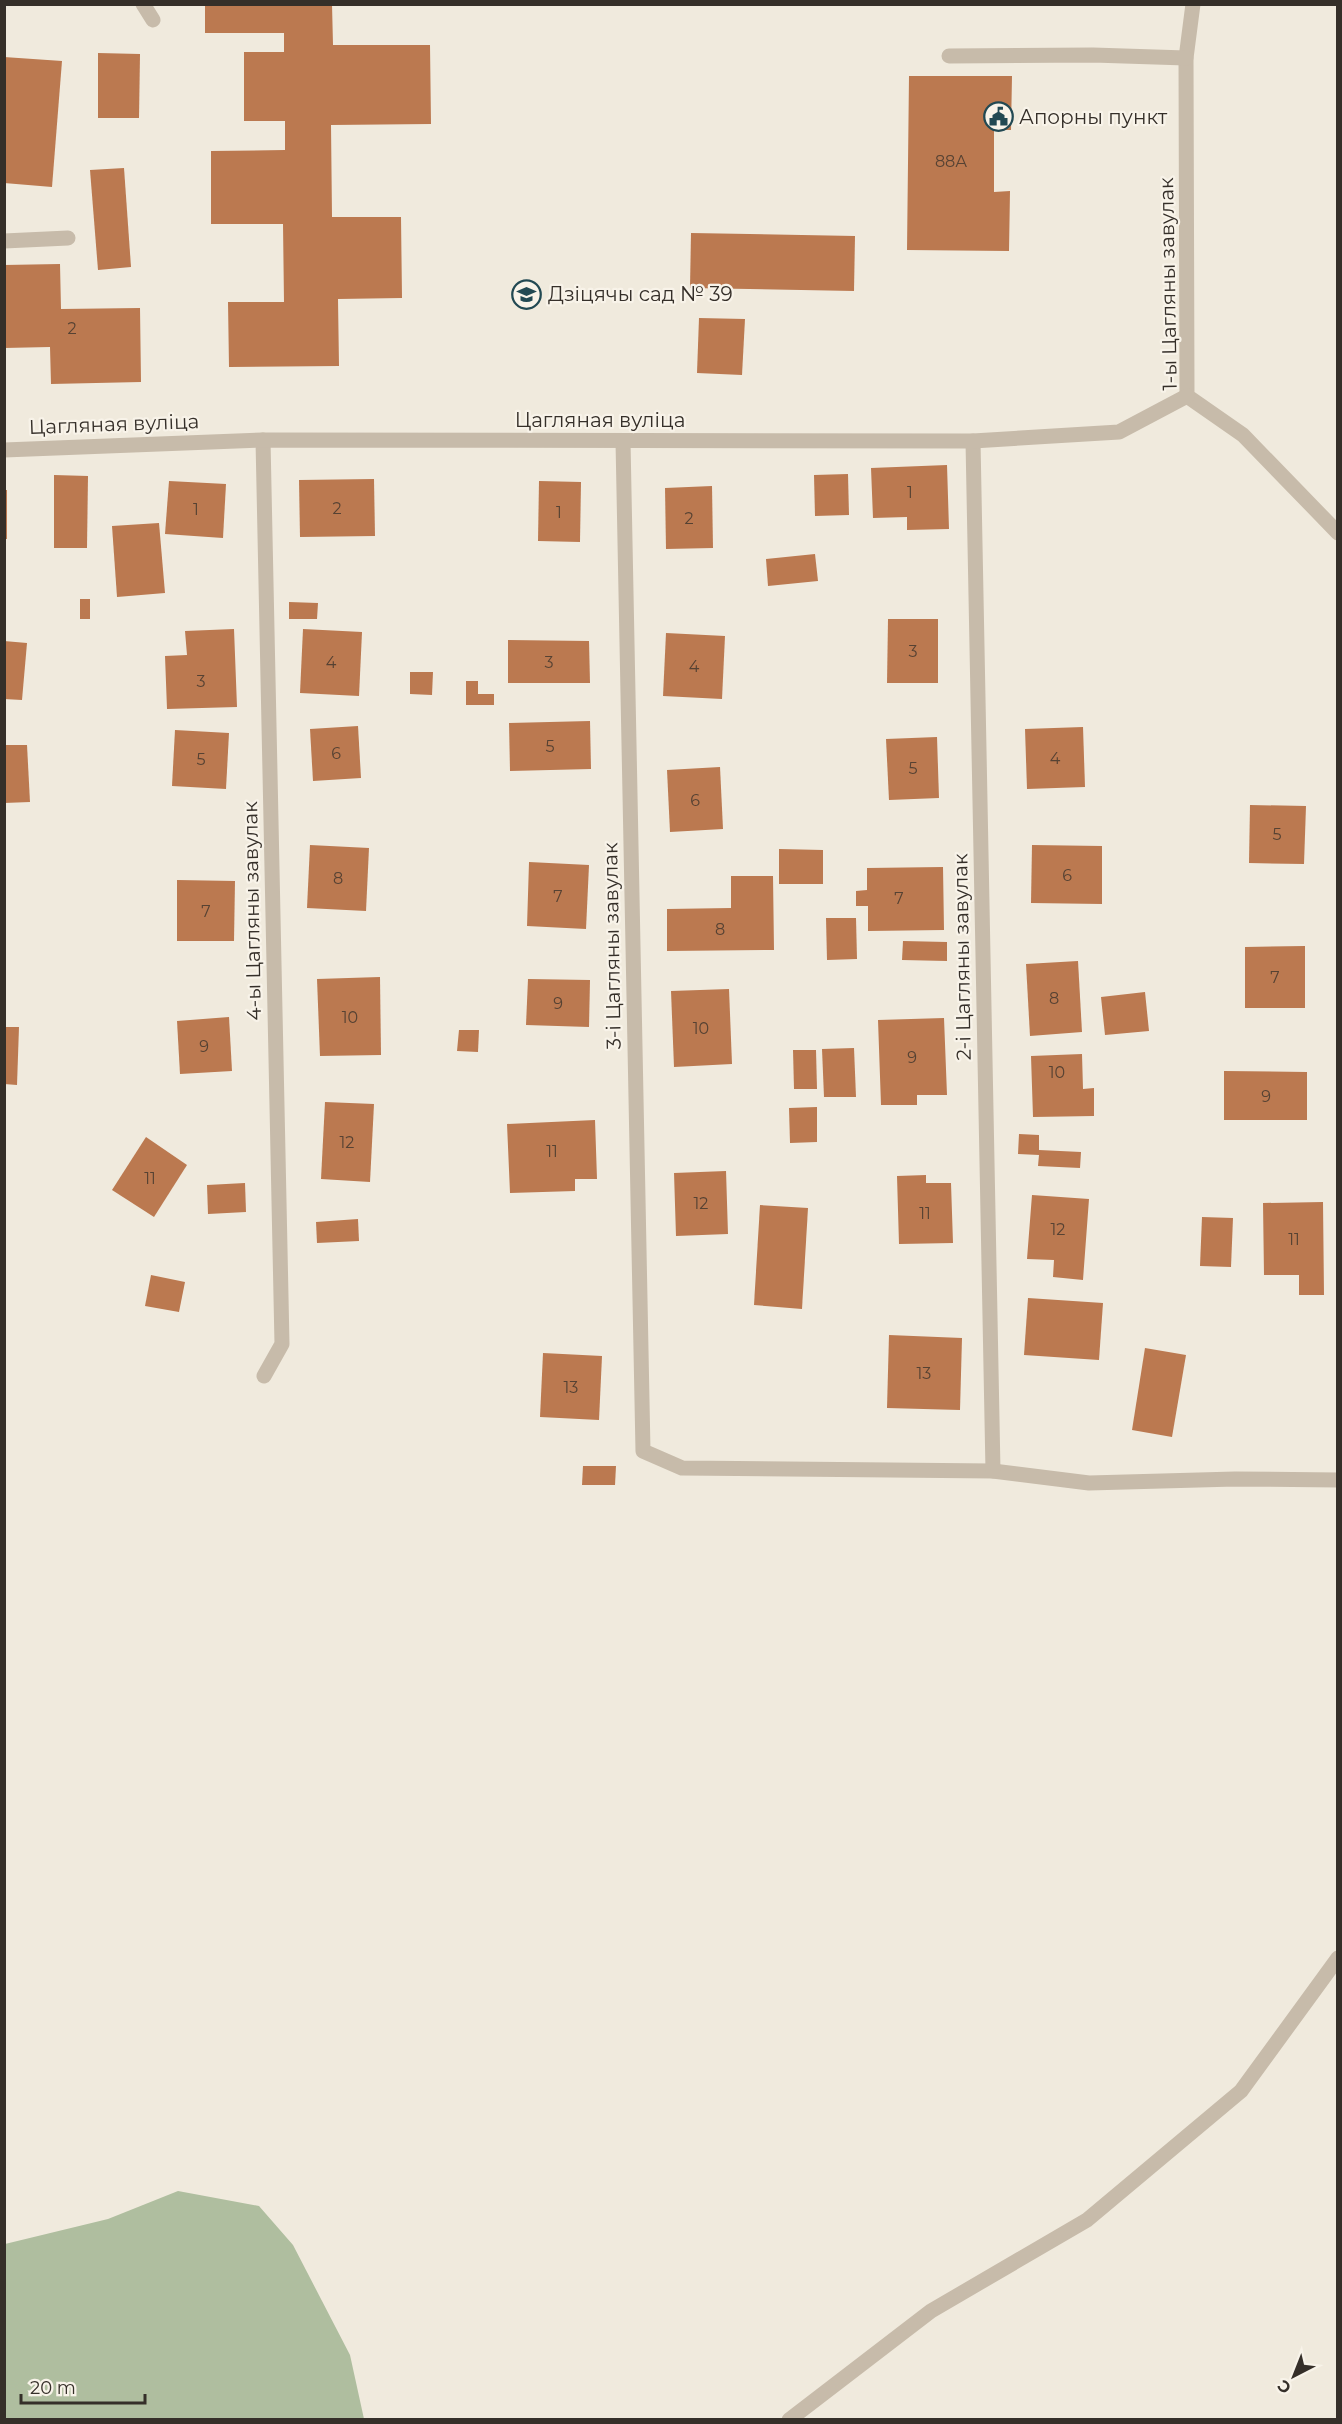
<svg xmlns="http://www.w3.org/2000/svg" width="1342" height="2424" viewBox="0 0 1342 2424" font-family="Montserrat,sans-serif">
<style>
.green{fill:#afbe9f}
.building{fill:#bb7950}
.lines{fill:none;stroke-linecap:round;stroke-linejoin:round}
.minor{stroke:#c7bbaa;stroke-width:15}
.labels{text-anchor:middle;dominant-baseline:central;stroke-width:4.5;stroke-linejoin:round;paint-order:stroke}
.number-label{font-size:16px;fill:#564233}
.poi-label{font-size:20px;fill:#352f29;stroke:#f8f3e9;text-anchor:start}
.street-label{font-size:20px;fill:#352f29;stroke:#f8f3e9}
</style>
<rect width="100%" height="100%" fill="#f0eadd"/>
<polygon class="green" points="178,2191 259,2206 293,2245 350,2355 364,2419 5,2419 5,2244 108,2219"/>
<g class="building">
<polygon points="205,4 332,4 333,45 430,45 431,124 331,125 332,217 401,217 402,298 338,299 339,366 229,367 228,302 284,302 283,224 211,224 211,151 285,150 285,121 244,121 244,52 284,52 284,33 205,33"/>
<polygon points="98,53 140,54 139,118 98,118"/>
<polygon points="4,57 62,61 52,187 4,183"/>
<polygon points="909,76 1012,76 1011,130 994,130 994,192 1010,191 1009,251 907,250"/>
<polygon points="124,168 131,267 98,270 90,170"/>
<polygon points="691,233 855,236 854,291 690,288"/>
<polygon points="60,264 61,309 140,308 141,382 51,384 50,347 4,348 4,265"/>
<polygon points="699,318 745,319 742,375 697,373"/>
<polygon points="947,465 949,529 907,530 907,517 873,518 871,468"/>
<polygon points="848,474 849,515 815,516 814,475"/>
<polygon points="54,475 88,476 87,548 54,548"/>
<polygon points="374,479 375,536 300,537 299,480"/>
<polygon points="169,481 226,484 223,538 165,534"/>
<polygon points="539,481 581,482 580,542 538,541"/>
<polygon points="712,486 713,548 666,549 665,488"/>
<rect x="4" y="490" width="3" height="49"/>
<polygon points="159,523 165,593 117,597 112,526"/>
<polygon points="815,554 818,581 768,586 766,559"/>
<rect x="80" y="599" width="10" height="20"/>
<polygon points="289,602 318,603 317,619 289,619"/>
<polygon points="888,619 938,619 938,683 887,683"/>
<polygon points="234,629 237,707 167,709 165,656 187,655 185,631"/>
<polygon points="303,629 362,632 359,696 300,693"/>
<polygon points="666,633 725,636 722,699 663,696"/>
<polygon points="508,640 589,641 590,683 508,683"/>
<polygon points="4,641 27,643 22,700 4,699"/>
<polygon points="410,672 433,672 432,695 410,694"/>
<polygon points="466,681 478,681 478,694 494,694 494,705 466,705"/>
<polygon points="590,721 591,769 510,771 509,723"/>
<polygon points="358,726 361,778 313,781 310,729"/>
<polygon points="1083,727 1085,787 1027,789 1025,729"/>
<polygon points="175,730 229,733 226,789 172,786"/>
<polygon points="937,737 939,798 889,800 886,739"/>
<polygon points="4,745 27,745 30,802 4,803"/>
<polygon points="720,767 723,829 670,832 667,770"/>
<polygon points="1250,805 1306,806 1304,864 1249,863"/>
<polygon points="310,845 369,848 366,911 307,908"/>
<polygon points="1032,845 1102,846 1102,904 1031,903"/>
<polygon points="779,849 823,850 823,884 779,884"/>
<polygon points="529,862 589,865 586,929 527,926"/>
<polygon points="943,867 944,930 868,931 868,906 856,906 856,891 867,890 867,868"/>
<polygon points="731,876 773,876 774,950 667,951 667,909 731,908"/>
<polygon points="177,880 235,881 234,941 177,941"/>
<polygon points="826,918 856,918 857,959 827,960"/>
<polygon points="903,941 947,942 947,961 902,960"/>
<polygon points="1305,946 1305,1008 1245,1008 1245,947"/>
<polygon points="1078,961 1082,1032 1030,1036 1026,964"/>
<polygon points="380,977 381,1055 320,1056 317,979"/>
<polygon points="528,979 590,980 589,1027 526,1025"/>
<polygon points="729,989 732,1064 674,1067 671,991"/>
<polygon points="1145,992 1149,1031 1105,1035 1101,997"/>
<polygon points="229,1017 232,1071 180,1074 177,1021"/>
<polygon points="944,1018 947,1095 917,1095 917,1105 881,1105 878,1020"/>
<polygon points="4,1027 19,1027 17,1085 4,1084"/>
<polygon points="459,1030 479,1030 478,1052 457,1051"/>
<polygon points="854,1048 856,1097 824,1097 822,1049"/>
<polygon points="793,1050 816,1050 817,1089 794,1089"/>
<polygon points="1082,1054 1083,1089 1094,1088 1094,1116 1033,1117 1031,1056"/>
<polygon points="1224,1071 1307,1072 1307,1120 1224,1120"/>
<polygon points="325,1102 374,1104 370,1182 321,1179"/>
<polygon points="817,1107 817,1142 790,1143 789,1108"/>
<polygon points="595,1120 597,1179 575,1179 575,1191 510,1193 507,1124"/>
<polygon points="1019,1134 1039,1135 1039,1150 1081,1152 1080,1168 1038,1166 1039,1155 1018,1154"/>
<polygon points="146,1137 187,1165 154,1217 112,1190"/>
<polygon points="726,1171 728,1234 676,1236 674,1173"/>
<polygon points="926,1175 926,1183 951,1183 953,1243 899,1244 897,1176"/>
<polygon points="245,1183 246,1212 208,1214 207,1185"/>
<polygon points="1032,1195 1089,1199 1083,1280 1053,1277 1054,1260 1027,1259"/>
<polygon points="1323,1202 1324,1295 1299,1295 1299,1275 1264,1275 1263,1203"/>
<polygon points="760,1205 808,1208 802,1309 754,1305"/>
<polygon points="1202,1217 1233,1218 1231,1267 1200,1266"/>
<polygon points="358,1219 359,1241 317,1243 316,1222"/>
<polygon points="151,1275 185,1282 179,1312 145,1306"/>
<polygon points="1028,1298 1103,1303 1099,1360 1024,1355"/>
<polygon points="889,1335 962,1338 960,1410 887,1408"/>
<polygon points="1145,1348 1186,1355 1172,1437 1132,1430"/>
<polygon points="543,1353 602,1356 599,1420 540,1417"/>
<polygon points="583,1466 616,1466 615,1485 582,1485"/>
</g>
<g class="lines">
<g class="minor">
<polyline points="143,4 153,20"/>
<polyline points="1193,4 1186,58 1187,396 1243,435 1338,533"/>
<polyline points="949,56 1093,55 1186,58"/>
<polyline points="4,241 68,238"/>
<polyline points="263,440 282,1344 264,1376"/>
<polyline points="623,441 643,1451 682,1468 993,1471 1089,1483 1235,1479 1338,1480"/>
<polyline points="973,441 993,1471"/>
<polyline points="4,450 263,440 973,441 1119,432 1187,396"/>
<polyline points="789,2420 931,2311 1087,2220 1241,2091 1338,1958"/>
</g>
</g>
<defs>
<symbol id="civic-ring" viewBox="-11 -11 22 22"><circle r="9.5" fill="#f8f3e9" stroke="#224953" stroke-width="1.5"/><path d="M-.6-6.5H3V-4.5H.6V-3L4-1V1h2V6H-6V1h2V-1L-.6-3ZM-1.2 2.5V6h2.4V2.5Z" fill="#224953"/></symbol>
<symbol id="school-ring" viewBox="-11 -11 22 22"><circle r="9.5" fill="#f8f3e9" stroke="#224953" stroke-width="1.5"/><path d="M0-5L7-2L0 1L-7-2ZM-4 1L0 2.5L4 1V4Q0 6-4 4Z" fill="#224953"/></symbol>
</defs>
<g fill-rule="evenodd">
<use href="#civic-ring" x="982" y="100" width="33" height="33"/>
<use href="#school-ring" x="510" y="278" width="33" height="33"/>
</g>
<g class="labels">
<g class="number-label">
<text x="951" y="161">88А</text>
<text x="72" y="328">2</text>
<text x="910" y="492">1</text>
<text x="337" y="508">2</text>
<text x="196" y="509">1</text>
<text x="559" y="512">1</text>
<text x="689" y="518">2</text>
<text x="913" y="651">3</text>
<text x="331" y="662">4</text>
<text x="549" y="662">3</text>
<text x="694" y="666">4</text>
<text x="201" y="681">3</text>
<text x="550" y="746">5</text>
<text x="336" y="753">6</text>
<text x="1055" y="758">4</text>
<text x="201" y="759">5</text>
<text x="913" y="768">5</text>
<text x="695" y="800">6</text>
<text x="1277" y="834">5</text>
<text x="1067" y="875">6</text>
<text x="338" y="878">8</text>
<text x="558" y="896">7</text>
<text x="899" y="898">7</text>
<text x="206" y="911">7</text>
<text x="720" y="929">8</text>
<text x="1275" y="977">7</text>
<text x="1054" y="998">8</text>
<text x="558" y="1003">9</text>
<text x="350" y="1017">10</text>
<text x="701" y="1028">10</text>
<text x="204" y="1046">9</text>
<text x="912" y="1057">9</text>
<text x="1057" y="1072">10</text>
<text x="1266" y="1096">9</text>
<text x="347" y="1142">12</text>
<text x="552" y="1151">11</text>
<text x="150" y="1178">11</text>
<text x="701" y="1203">12</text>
<text x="925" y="1213">11</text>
<text x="1058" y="1229">12</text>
<text x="1294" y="1239">11</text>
<text x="924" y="1373">13</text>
<text x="571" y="1387">13</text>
</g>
<g class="poi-label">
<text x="1019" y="117">Апорны пункт</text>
<text x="548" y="294">Дзіцячы сад № 39</text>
</g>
<g class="street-label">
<text transform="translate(1168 284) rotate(-91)">1-ы Цагляны завулак</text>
<text x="600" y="420">Цагляная вуліца</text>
<text transform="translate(114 424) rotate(-2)">Цагляная вуліца</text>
<text transform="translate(252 911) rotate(-91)">4-ы Цагляны завулак</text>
<text transform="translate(612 946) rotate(-91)">3-і Цагляны завулак</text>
<text transform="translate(962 957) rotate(-91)">2-і Цагляны завулак</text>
</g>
</g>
<rect width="1342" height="2424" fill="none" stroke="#352f29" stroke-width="12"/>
<g transform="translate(1294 2376) rotate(222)" stroke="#f8f3e9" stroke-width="4.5" paint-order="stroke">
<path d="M0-4.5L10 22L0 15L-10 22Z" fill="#352f29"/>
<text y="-9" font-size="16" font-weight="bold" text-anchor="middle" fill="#352f29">С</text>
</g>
<path d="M21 2394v9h124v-9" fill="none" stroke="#352f29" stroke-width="3"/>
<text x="30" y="2394" font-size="18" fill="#352f29" stroke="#f8f3e9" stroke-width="4.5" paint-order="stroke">20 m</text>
</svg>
